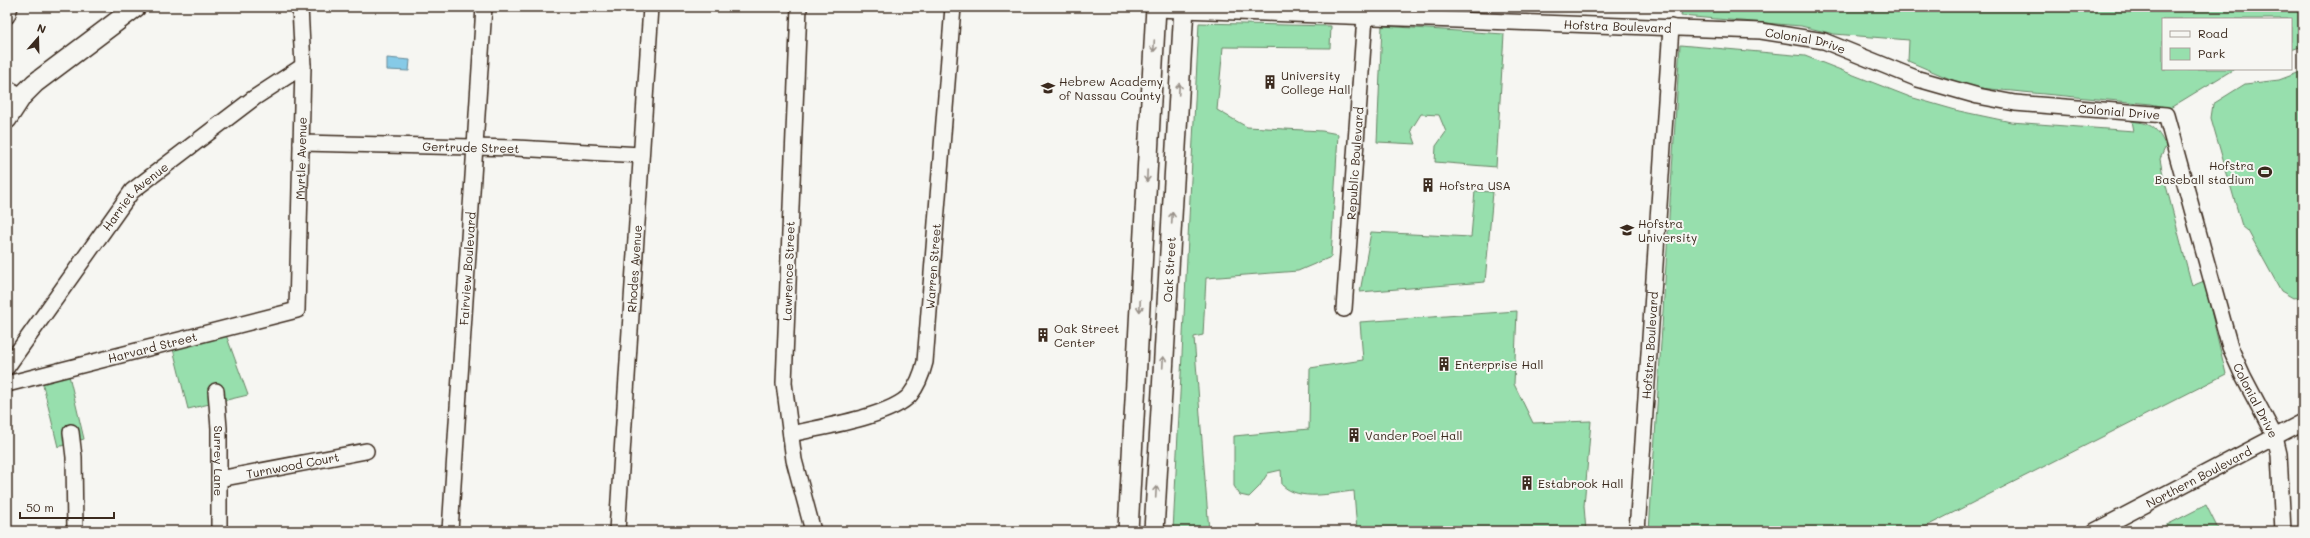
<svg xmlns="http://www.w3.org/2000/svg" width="2310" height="538" viewBox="0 0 2310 538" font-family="Mali,sans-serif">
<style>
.green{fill:#97dfad;stroke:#698466}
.water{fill:#86cae7;stroke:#688a97}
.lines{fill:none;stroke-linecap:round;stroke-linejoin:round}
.minor-casing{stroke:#3b2a1e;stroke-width:18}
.tertiary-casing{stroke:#3b2a1e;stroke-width:22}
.minor{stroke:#f6f6f2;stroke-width:15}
.tertiary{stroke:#f6f6f2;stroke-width:19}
.oneway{stroke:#989088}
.labels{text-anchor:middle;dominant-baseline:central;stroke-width:4;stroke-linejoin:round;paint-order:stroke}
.street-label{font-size:12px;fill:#3b2a1e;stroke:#f6f6f2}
.poi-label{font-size:12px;fill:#3b2a1e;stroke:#f6f6f2;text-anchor:start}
</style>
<rect width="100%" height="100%" fill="#f6f6f2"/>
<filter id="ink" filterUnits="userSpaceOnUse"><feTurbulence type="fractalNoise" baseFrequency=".025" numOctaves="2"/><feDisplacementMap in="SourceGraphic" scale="8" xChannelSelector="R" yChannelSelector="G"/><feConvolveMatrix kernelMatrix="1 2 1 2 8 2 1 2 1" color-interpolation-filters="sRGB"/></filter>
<g filter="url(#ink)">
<g class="green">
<polygon points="1682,7 2303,7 2303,46 2291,50 2291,19 2163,19 2163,69 2234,69 2170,108 2151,104 1969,87 1908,61 1909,40 1834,34 1801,26 1681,16"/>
<polygon points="1199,23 1331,26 1330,48 1223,47 1217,110 1247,127 1322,131 1338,134 1331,257 1298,271 1206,278 1203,335 1194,337 1209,531 1173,531"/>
<polygon points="1382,26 1504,34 1496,167 1435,162 1436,146 1446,132 1439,115 1421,114 1411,130 1416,144 1377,142"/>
<path d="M1680 45 1805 56 1910 97 1959 111 2011 122 2134 131 2132 121C2153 124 2156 127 2166 146L2160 159 2162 170 2192 286 2204 281 2226 374 1917 531H1649Z"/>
<polygon points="2303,71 2303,297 2293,298 2281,291 2248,231 2242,226 2211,118 2213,104 2245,84 2279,80"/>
<polygon points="1475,191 1493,192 1485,282 1360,292 1371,232 1471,237"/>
<path d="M1517 311 1514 384 1533 423 1591 421 1584 506 1586 531H1357L1354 491C1331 493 1300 502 1282 485L1281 470 1268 473 1259 487 1249 497 1240 495 1234 486V436L1309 429 1310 368 1363 360 1360 322Z"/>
<polygon points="225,332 248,395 188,409 172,345"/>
<polygon points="68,371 84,439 58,447 41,377"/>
<polygon points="2206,505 2219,531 2155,531"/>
</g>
<polygon class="water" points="387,58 410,60 409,71 387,70"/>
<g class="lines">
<defs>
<g id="minor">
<polyline points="799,7 784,383 794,460 813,531"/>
<path id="s1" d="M1156 9 1761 31 1824 41 1918 79 1978 96 2015 103 2166 115 2230 347 2243 376 2275 437 2279 454 2283 531"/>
<polyline points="7,16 10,7"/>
<polyline points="7,88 22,96"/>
<path id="s2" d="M301 143 516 148 641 155"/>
<path id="s3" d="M1344 309 1365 17"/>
<path id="s4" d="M7 367 132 191 254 98 303 66"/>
<path id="s5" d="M7 384 297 310 303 66 300 7"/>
<path id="s6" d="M216 391 219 428V531"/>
<polyline points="71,432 74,457 75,531"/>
<path id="s7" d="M791 434C820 427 890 417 910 395 918 385 922 374 925 362L953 7"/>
<path id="s8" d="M219 479 366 451"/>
<path id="s9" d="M450 531 484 7"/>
<path id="s10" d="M617 531 651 7"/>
<path id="s11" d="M1637 531 1671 27"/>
<path id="s12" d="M2095 531 2303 422"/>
</g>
<g id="tertiary">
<polyline points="7,119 22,96 35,83 136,7"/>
<polyline points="1128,531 1156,7"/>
<path id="s13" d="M1154 531 1184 7"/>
</g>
</defs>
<use href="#minor" class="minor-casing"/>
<use href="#tertiary" class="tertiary-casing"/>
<use href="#minor" class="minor"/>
<use href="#tertiary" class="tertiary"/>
</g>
<defs><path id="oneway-shaft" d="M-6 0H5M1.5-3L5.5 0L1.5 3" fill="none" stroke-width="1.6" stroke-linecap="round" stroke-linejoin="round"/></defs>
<g class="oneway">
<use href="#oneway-shaft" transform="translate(1154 46) rotate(93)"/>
<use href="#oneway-shaft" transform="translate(1179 89) rotate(-87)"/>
<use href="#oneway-shaft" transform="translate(1147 176) rotate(92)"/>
<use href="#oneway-shaft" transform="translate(1172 218) rotate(-87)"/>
<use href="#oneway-shaft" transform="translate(1140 306) rotate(92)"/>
<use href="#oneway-shaft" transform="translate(1163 362) rotate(-87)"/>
<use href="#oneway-shaft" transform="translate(1156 492) rotate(-87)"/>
</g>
</g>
<defs>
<symbol id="building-bare" viewBox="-9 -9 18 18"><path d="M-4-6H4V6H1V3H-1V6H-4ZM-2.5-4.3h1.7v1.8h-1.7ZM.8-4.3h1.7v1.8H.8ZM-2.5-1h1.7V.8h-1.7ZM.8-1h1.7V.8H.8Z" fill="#3b2a1e" stroke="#f6f6f2" stroke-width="2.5" paint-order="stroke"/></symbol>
<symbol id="school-bare" viewBox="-9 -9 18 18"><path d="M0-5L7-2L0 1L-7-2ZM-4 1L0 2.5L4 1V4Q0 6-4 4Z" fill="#3b2a1e" stroke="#f6f6f2" stroke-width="2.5" paint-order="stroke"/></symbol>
<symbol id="stadium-bare" viewBox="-9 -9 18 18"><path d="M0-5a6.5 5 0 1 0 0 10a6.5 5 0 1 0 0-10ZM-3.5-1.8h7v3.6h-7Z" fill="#3b2a1e" stroke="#f6f6f2" stroke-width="2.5" paint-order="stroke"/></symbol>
<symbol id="university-bare" viewBox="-9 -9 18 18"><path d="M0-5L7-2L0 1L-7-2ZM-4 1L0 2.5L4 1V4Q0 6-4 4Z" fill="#3b2a1e" stroke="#f6f6f2" stroke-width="2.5" paint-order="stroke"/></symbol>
</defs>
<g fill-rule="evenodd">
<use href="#building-bare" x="1260" y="72" width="20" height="20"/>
<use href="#school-bare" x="1038" y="78" width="20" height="20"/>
<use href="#stadium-bare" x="2255" y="162" width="20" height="20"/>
<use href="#building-bare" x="1418" y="175" width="20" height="20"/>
<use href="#university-bare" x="1617" y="220" width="20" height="20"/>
<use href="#building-bare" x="1033" y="325" width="20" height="20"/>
<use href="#building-bare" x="1434" y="354" width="20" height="20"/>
<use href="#building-bare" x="1344" y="425" width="20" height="20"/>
<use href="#building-bare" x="1517" y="473" width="20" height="20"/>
</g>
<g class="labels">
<g class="street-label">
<text stroke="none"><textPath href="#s1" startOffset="462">Hofstra Boulevard</textPath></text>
<text stroke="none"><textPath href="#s1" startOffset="651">Colonial Drive</textPath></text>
<text stroke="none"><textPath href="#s1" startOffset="975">Colonial Drive</textPath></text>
<text stroke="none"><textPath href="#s2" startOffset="170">Gertrude Street</textPath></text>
<text stroke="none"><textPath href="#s5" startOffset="451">Myrtle Avenue</textPath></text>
<text stroke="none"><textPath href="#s3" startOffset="146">Republic Boulevard</textPath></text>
<text stroke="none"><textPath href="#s4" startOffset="214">Harriet Avenue</textPath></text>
<text stroke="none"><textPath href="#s7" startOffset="259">Warren Street</textPath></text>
<text stroke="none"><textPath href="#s9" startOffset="263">Fairview Boulevard</textPath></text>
<text stroke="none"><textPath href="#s10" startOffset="263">Rhodes Avenue</textPath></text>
<text stroke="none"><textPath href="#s13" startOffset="262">Oak Street</textPath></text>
<text transform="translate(788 271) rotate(-88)">Lawrence Street</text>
<text stroke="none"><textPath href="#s11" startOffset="186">Hofstra Boulevard</textPath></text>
<text stroke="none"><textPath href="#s5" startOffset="150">Harvard Street</textPath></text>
<text stroke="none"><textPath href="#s1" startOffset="1322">Colonial Drive</textPath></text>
<text stroke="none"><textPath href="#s6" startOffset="70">Surrey Lane</textPath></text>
<text stroke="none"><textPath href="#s8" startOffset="75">Turnwood Court</textPath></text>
<text stroke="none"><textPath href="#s12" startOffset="117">Northern Boulevard</textPath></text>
</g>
<g class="poi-label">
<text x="1281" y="75">University<tspan x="1281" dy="14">College Hall</tspan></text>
<text x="1059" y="81">Hebrew Academy<tspan x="1059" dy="14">of Nassau County</tspan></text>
<text x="2254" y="165" text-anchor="end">Hofstra<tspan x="2254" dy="14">Baseball stadium</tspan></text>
<text x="1439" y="185">Hofstra USA</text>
<text x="1638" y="223">Hofstra<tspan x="1638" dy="14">University</tspan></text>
<text x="1054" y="328">Oak Street<tspan x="1054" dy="14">Center</tspan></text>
<text x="1455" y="364">Enterprise Hall</text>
<text x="1365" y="435">Vander Poel Hall</text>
<text x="1538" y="483">Estabrook Hall</text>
</g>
</g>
<rect width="2310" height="538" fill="none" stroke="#f6f6f2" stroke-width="24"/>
<rect x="12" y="12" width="2286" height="514" fill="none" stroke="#3b2a1e" stroke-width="1.5" filter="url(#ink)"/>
<rect x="2162" y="18" width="130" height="52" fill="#f6f6f2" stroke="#aba49d"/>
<rect x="2170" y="31" width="20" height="6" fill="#f6f6f2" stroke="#aba49d"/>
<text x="2198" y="38" font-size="12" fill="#3b2a1e">Road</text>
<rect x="2170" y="48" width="20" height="12" fill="#97dfad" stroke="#aba49d"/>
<text x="2198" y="58" font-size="12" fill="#3b2a1e">Park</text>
<g transform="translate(38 38) rotate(20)" stroke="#f6f6f2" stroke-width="3" paint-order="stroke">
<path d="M0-3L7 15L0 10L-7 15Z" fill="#3b2a1e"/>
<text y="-6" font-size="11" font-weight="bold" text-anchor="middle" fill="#3b2a1e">N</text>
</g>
<path d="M20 512v6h94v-6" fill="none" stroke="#3b2a1e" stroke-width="2"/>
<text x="26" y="512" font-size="12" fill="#3b2a1e" stroke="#f6f6f2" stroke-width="3" paint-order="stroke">50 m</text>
</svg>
